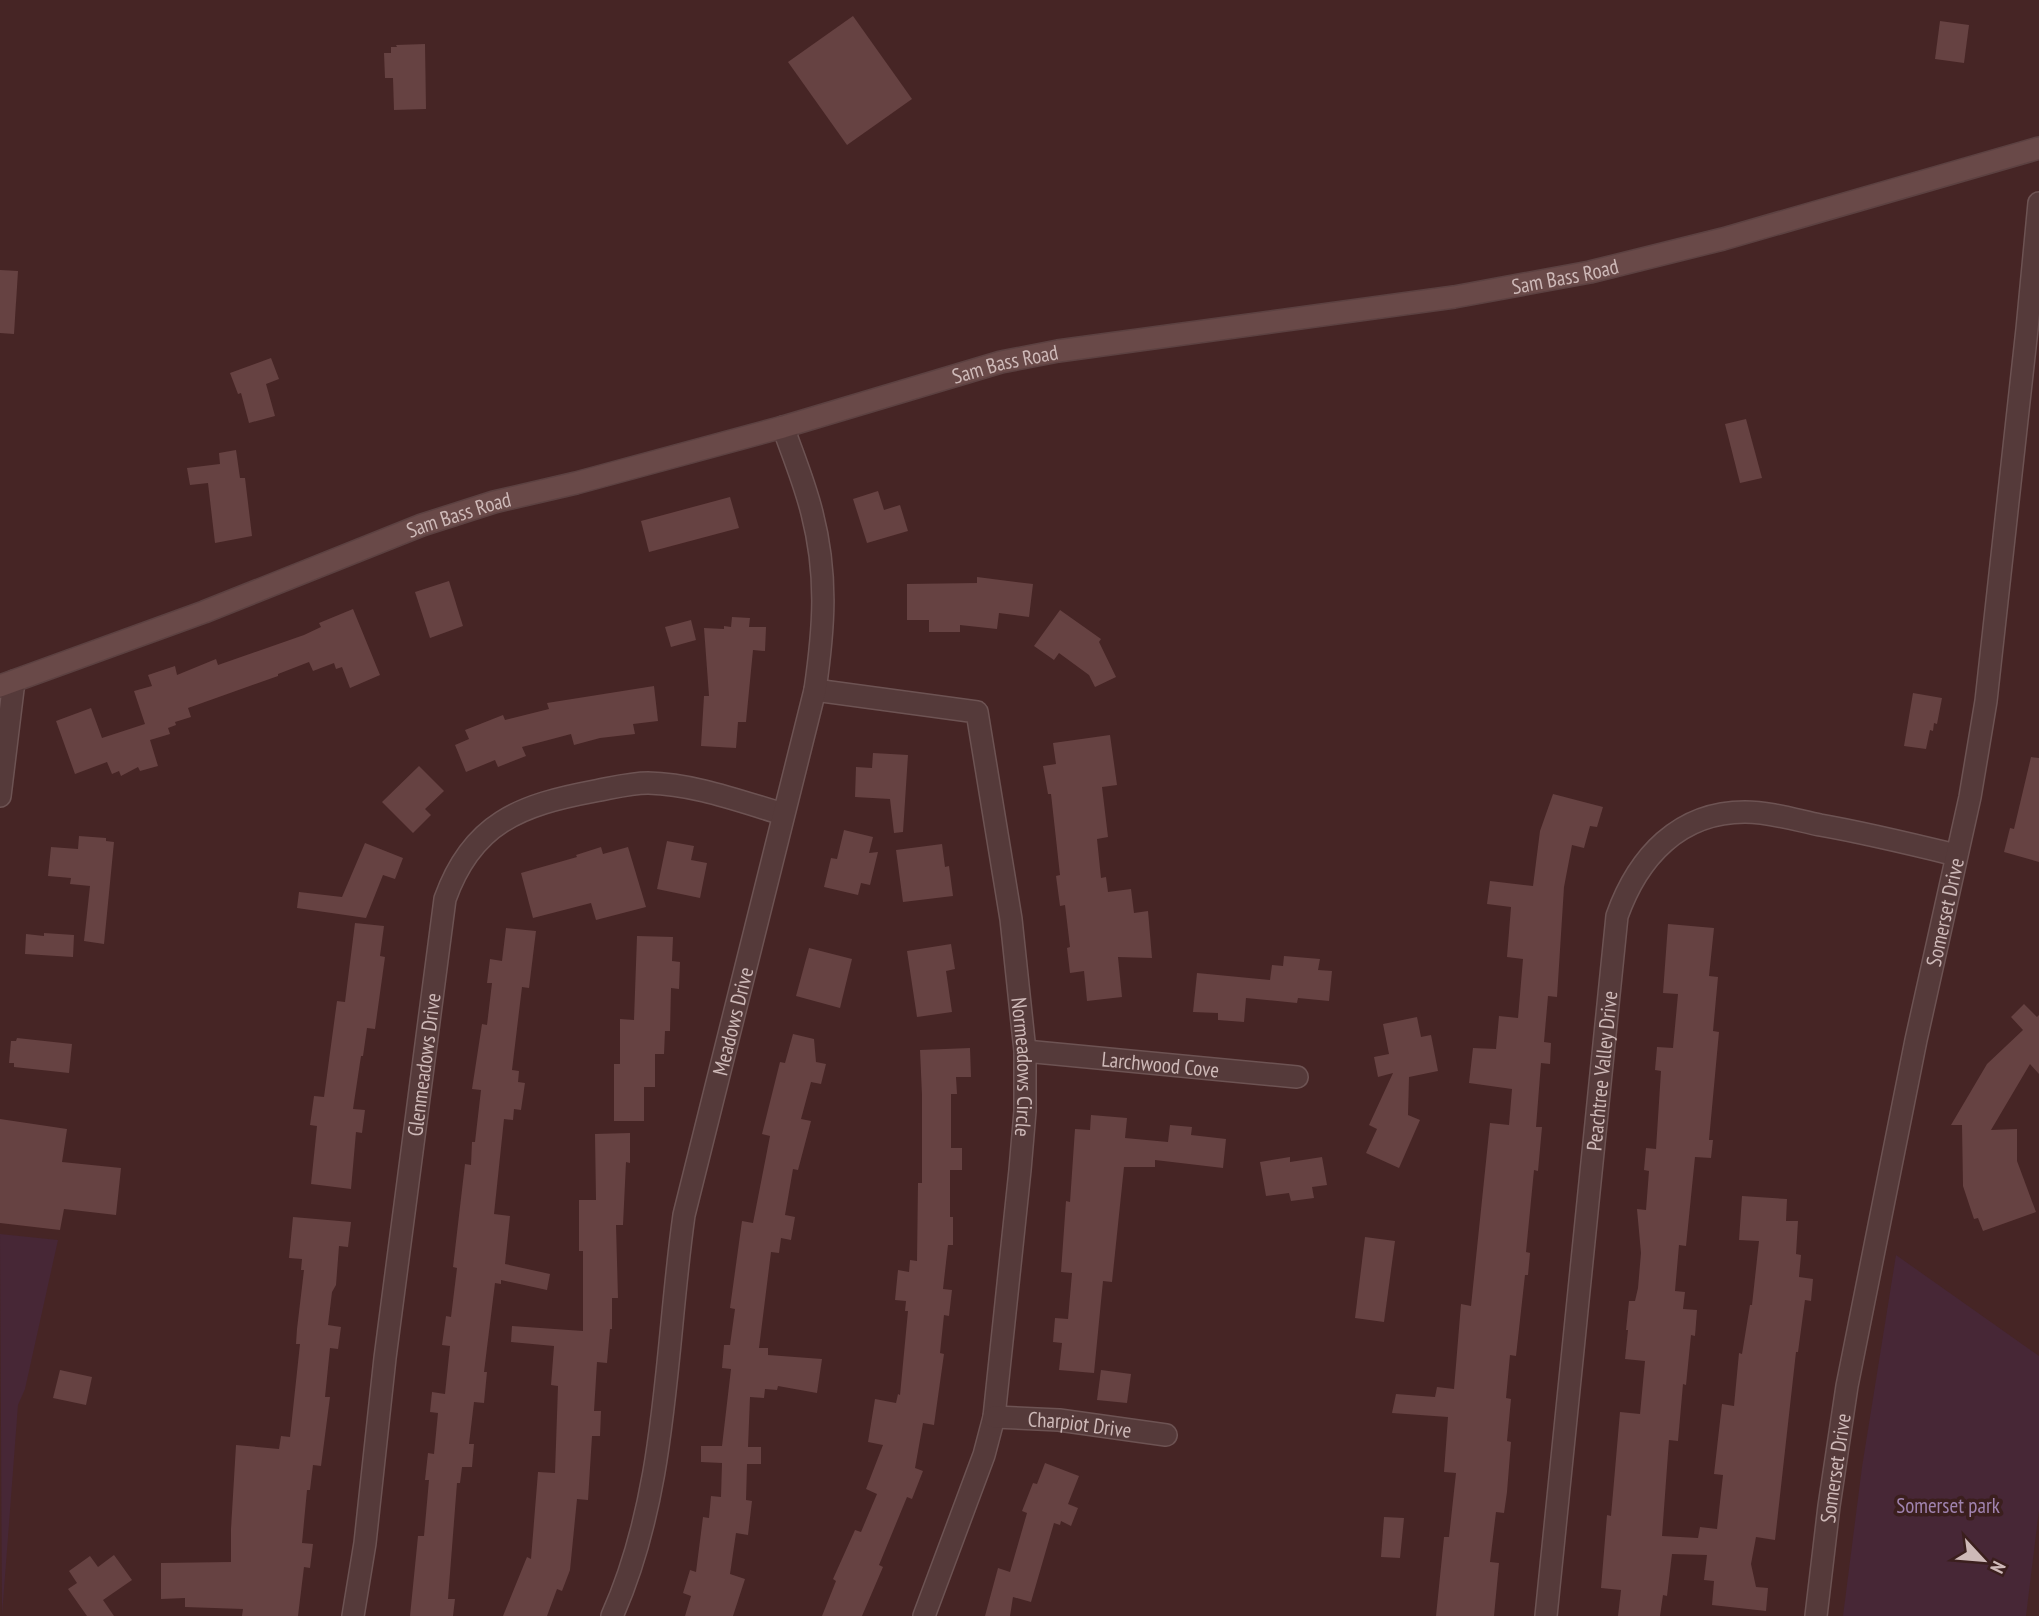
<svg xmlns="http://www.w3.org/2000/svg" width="2039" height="1616" viewBox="0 0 2039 1616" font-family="'PT Sans Narrow',sans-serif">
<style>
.green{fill:#472736}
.building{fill:#664242}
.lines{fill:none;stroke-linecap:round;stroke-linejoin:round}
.street-casing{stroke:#6d5353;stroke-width:24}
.secondary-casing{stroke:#5c4141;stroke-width:24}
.street{stroke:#553a3a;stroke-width:21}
.secondary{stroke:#694948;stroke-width:21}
.labels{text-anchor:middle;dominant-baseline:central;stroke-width:7;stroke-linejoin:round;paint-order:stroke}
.street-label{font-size:21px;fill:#ceb9b8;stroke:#3b1f1e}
.park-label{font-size:21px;fill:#a083af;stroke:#3b1f1e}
</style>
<rect width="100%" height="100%" fill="#462525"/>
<g class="green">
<polygon points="0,1234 58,1240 25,1389 18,1405 2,1616"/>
<polygon points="1896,1255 2039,1356 2039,1510 2026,1616 1843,1616 1862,1467"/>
</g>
<g class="building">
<polygon points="853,16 912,99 847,145 788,62"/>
<polygon points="1940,21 1969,25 1964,63 1935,59"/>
<polygon points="425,44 426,109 394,110 393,78 385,78 384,53 391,53 391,47 397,47 396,45"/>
<polygon points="0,270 18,271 14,334 0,333"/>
<polygon points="271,358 279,379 266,384 275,416 249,423 241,393 238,394 230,373"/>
<polygon points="1746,419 1762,478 1740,483 1725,424"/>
<polygon points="236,450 240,478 245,478 252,536 215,543 208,483 190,485 187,468 220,464 219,453"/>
<polygon points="878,491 884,510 900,505 908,531 867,543 853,499"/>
<polygon points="730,497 739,528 649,552 641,521"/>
<polygon points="977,577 1033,584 1029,617 999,613 997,629 960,625 960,632 929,632 929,620 907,620 907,584 977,583"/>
<polygon points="449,581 463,626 430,638 415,592"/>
<polygon points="353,609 380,675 350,688 342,667 336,669 334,663 313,671 309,662 278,674 278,676 188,708 191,717 175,722 176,725 168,728 170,734 150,740 158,766 140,771 138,767 121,776 119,771 112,774 107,762 75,774 56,721 91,708 102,738 145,724 134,691 152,686 148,675 175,666 177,675 216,659 218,665 304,635 321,627 319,623"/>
<polygon points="1060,610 1101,639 1099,642 1116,677 1095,687 1089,675 1059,653 1054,660 1034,646"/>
<polygon points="732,617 750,618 749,627 766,627 765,651 753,650 746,722 738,722 736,748 701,746 704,696 709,696 704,628 724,629 724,626 731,627"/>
<polygon points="691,620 696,640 671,647 665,627"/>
<polygon points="654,686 658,721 633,724 635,734 600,738 574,745 571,734 522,747 526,756 498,767 495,760 466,772 455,745 469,739 465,730 503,715 505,720 549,709 547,703"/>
<polygon points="1913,693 1942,698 1937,724 1934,723 1933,731 1930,730 1926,749 1904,746"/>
<polygon points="1110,735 1117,785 1102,787 1108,837 1097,839 1101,878 1106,877 1108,892 1131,889 1134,913 1148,911 1152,958 1118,957 1122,997 1087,1001 1084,971 1070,973 1067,948 1070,947 1065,905 1060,906 1056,876 1060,875 1051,794 1048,794 1043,766 1056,764 1053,743"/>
<polygon points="873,753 908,755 903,832 894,833 890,799 855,797 856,767 872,768"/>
<polygon points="2031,757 2039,758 2039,862 2004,852 2010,828 2014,829"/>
<polygon points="419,766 444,791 425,809 431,815 413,833 382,802"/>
<polygon points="1553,794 1603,807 1597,827 1590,826 1584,848 1572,845 1564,887 1557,997 1548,996 1544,1042 1551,1043 1550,1064 1541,1063 1536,1127 1542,1127 1538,1171 1534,1170 1526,1252 1530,1253 1528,1275 1525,1275 1516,1356 1510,1355 1506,1398 1511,1399 1507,1441 1511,1442 1507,1492 1504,1513 1496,1512 1490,1562 1499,1563 1494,1616 1436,1616 1444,1537 1449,1537 1456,1473 1444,1472 1448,1417 1392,1413 1396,1394 1435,1397 1437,1387 1454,1389 1461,1304 1471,1306 1490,1123 1509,1125 1512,1089 1469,1083 1473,1048 1496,1049 1499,1016 1518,1018 1523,959 1507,957 1511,907 1487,904 1490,881 1533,886 1540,831"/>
<polygon points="844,830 873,837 869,853 878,852 870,885 861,883 858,895 824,887 831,858 837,859"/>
<polygon points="79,836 106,838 106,841 114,842 104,944 84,941 90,886 70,884 71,878 48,876 51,847 78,849"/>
<polygon points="667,841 694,846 691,860 707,863 700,898 657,889"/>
<polygon points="365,843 403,858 395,879 383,875 366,918 297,908 299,892 342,897"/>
<polygon points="942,844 945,867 949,866 953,896 903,902 896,850"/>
<polygon points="601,847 603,854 628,847 646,907 596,920 591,903 533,918 521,873 577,857 576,855"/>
<polygon points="355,923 384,926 380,956 385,957 375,1029 367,1028 363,1056 361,1056 353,1109 365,1110 362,1133 356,1132 351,1189 311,1184 317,1126 310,1125 314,1096 324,1097 337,1001 345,1002"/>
<polygon points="1668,924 1714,928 1709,976 1718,977 1713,1031 1719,1032 1709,1140 1713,1140 1711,1158 1695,1157 1686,1246 1679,1245 1675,1291 1685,1292 1683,1309 1697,1310 1695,1336 1691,1335 1686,1385 1683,1384 1678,1441 1669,1440 1662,1536 1698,1538 1700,1527 1717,1529 1723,1475 1714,1474 1722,1404 1734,1406 1739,1353 1742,1354 1750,1305 1752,1305 1759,1241 1739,1240 1742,1196 1787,1199 1786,1221 1798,1221 1796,1254 1801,1255 1799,1277 1813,1279 1811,1301 1805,1300 1798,1352 1796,1352 1775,1540 1756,1537 1751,1564 1756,1587 1768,1588 1766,1611 1712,1605 1714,1581 1704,1580 1707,1555 1672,1554 1667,1596 1663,1595 1660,1616 1618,1616 1621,1590 1601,1588 1607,1515 1611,1516 1620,1412 1640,1414 1645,1361 1625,1359 1628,1330 1626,1330 1629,1301 1635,1301 1638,1288 1641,1253 1637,1209 1646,1210 1649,1171 1644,1170 1646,1148 1656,1149 1661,1071 1655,1070 1657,1047 1673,1048 1678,994 1663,993"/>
<polygon points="506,928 536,931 529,988 522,987 512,1070 519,1071 518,1082 525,1083 521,1110 514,1109 513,1120 504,1119 494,1214 510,1216 505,1264 550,1274 547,1290 501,1280 501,1284 495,1283 484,1372 487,1372 484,1403 474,1402 469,1444 474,1444 472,1467 462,1467 460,1483 457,1483 448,1599 455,1599 453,1616 410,1616 418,1536 424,1536 429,1480 425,1480 428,1453 434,1454 438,1413 430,1412 432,1392 445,1394 450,1346 442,1345 446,1316 451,1317 457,1268 453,1267 465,1164 471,1165 472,1142 475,1142 481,1090 472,1089 482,1024 487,1025 492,983 487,983 490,959 502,961"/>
<polygon points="44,933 74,935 73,957 25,954 26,934 44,936"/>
<polygon points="637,936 673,937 672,961 680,962 679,989 671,988 670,1031 665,1031 664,1054 655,1054 655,1087 644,1087 644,1121 614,1121 614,1064 620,1064 620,1019 634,1020"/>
<polygon points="951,944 955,969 946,971 952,1012 917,1017 907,951"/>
<polygon points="809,948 852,959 840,1008 796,996"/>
<polygon points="1284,956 1320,959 1318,970 1332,971 1329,1001 1298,998 1297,1003 1246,998 1244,1022 1218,1020 1218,1013 1193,1012 1197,973 1270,980 1272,965 1283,966"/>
<polygon points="2024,1004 2037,1017 2039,1015 2039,1074 2030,1064 1991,1130 2017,1129 2017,1161 2036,1212 1983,1231 1978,1218 1974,1219 1963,1186 1962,1125 1951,1125 1987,1064 2023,1030 2011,1017"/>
<polygon points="1417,1017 1421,1037 1431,1035 1438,1071 1409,1077 1408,1115 1420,1120 1399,1168 1366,1153 1377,1129 1369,1125 1393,1073 1378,1077 1374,1057 1389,1054 1383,1024"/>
<polygon points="793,1034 814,1039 816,1062 826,1064 821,1084 811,1082 801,1119 811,1121 798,1170 793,1169 785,1215 795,1217 791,1240 781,1238 779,1253 771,1252 759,1348 768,1348 768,1355 822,1359 817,1393 778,1386 777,1390 765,1389 764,1398 750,1397 748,1447 761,1447 761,1464 747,1464 746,1500 752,1501 748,1535 736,1533 730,1574 745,1579 733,1616 685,1616 691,1596 683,1593 690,1570 696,1572 703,1517 709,1518 711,1496 721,1497 722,1463 701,1462 701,1446 722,1446 731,1369 722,1368 724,1345 730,1345 735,1309 730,1308 742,1221 753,1223 770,1136 762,1134 780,1062 785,1063"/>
<polygon points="17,1038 72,1044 69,1073 14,1067 14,1063 9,1063 11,1041 16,1041"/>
<polygon points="970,1048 971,1077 956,1077 957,1094 951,1094 951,1148 962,1148 962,1170 950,1170 950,1217 953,1217 953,1245 948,1245 943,1289 952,1290 949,1316 944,1315 940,1353 944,1354 934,1425 923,1423 915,1468 923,1471 912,1499 907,1497 879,1565 883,1567 862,1616 822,1616 836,1581 833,1579 855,1530 861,1532 877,1494 866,1489 883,1445 868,1442 875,1399 896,1403 898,1394 900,1395 908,1311 905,1311 906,1301 895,1300 898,1270 909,1272 910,1260 917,1261 918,1183 922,1183 922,1095 920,1050"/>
<polygon points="1091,1115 1127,1118 1125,1138 1168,1142 1170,1125 1192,1127 1191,1135 1226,1139 1223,1168 1155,1160 1155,1167 1124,1167 1112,1282 1103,1281 1094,1373 1059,1370 1062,1343 1053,1342 1055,1318 1068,1319 1072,1273 1061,1272 1066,1201 1070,1202 1075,1129 1090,1130"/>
<polygon points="0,1119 67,1129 62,1162 121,1168 116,1215 64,1209 60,1230 0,1223"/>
<polygon points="630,1133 630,1163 626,1162 623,1225 616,1225 618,1298 612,1298 612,1329 610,1329 607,1363 597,1362 594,1411 601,1411 600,1436 592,1436 588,1500 577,1499 570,1570 562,1591 557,1589 547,1616 503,1616 527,1557 531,1559 538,1472 555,1473 558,1386 551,1385 554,1346 511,1342 512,1326 583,1331 583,1251 579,1251 579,1200 596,1200 595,1134"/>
<polygon points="1290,1157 1290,1162 1322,1157 1327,1185 1312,1187 1314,1198 1291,1201 1289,1193 1266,1196 1260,1162"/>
<polygon points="293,1217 351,1222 348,1247 339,1246 336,1285 332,1292 328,1325 341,1327 338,1349 330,1348 325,1397 330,1397 321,1466 313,1465 310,1490 307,1490 302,1543 313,1544 310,1568 304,1567 298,1616 242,1616 243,1609 185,1607 185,1598 161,1599 161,1563 231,1562 231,1529 236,1445 279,1449 281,1436 290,1437 300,1344 296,1344 297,1329 304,1270 301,1270 302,1259 289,1258"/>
<polygon points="1365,1237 1395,1241 1384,1322 1355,1318"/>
<polygon points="60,1370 92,1377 86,1405 53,1398"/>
<polygon points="1101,1370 1131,1374 1127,1403 1097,1400"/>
<polygon points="1045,1463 1079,1476 1068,1504 1078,1508 1071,1526 1061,1521 1060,1525 1054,1523 1031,1602 1013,1597 1010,1616 985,1616 998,1568 1010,1572 1027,1513 1022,1511 1033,1483 1037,1484"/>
<polygon points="1384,1517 1404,1518 1400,1558 1381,1557"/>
<polygon points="114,1555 132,1580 103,1600 114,1616 87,1616 68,1589 77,1583 69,1571 90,1556 98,1567"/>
</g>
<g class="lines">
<defs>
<g id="street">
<path id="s1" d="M815 690 977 712 1011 919 1025 1051V1111L1020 1170 994 1417 984 1455 924 1616"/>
<polyline points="0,796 14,681"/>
<path id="s2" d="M1025 1051 1297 1077"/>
<path id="s3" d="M994 1417 1059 1420 1166 1435"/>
<path id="s4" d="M353 1616 365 1543 385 1358 445 899C472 823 520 805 595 791 612 788 630 783 648 783 694 784 739 801 783 814"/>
<path id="s5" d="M612 1616C668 1491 665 1349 684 1215L815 690C824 628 828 575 812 513 805 484 793 455 783 427"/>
<path id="s6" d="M1546 1616 1617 916C1638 857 1679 812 1745 812 1770 812 1796 820 1820 825 1866 833 1911 844 1956 855"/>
<path id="s7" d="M1816 1616 1829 1506 1847 1386 1916 1040 1970 797 1986 701 2027 329 2039 203"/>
</g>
<g id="secondary">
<path id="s8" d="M0 686 204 612 422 525 494 502 576 483 783 427 1001 362 1058 351 1454 297 1590 272 1723 239 2039 148"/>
</g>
</defs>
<use href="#street" class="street-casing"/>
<use href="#secondary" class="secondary-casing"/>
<use href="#street" class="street"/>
<use href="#secondary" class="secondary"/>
</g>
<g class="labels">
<g class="street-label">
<text stroke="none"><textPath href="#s8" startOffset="1624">Sam Bass Road</textPath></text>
<text stroke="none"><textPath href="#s8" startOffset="1057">Sam Bass Road</textPath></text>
<text stroke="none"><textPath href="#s8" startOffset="490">Sam Bass Road</textPath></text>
<text stroke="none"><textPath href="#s7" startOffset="716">Somerset Drive</textPath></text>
<text stroke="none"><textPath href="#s5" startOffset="609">Meadows Drive</textPath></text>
<text stroke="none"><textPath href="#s4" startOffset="556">Glenmeadows Drive</textPath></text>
<text stroke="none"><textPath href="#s2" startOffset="136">Larchwood Cove</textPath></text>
<text stroke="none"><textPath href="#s1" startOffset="522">Normeadows Circle</textPath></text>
<text stroke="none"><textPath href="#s6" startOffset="548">Peachtree Valley Drive</textPath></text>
<text stroke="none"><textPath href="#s3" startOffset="86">Charpiot Drive</textPath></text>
<text stroke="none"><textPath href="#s7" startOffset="149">Somerset Drive</textPath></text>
</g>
<g class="park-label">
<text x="1948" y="1505">Somerset park</text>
</g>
</g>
<g transform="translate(1983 1560) rotate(116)" stroke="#3b1f1e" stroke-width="5" paint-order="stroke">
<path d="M0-5L12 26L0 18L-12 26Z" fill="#ceb9b8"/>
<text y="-10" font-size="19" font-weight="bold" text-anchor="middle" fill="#ceb9b8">N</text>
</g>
</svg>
